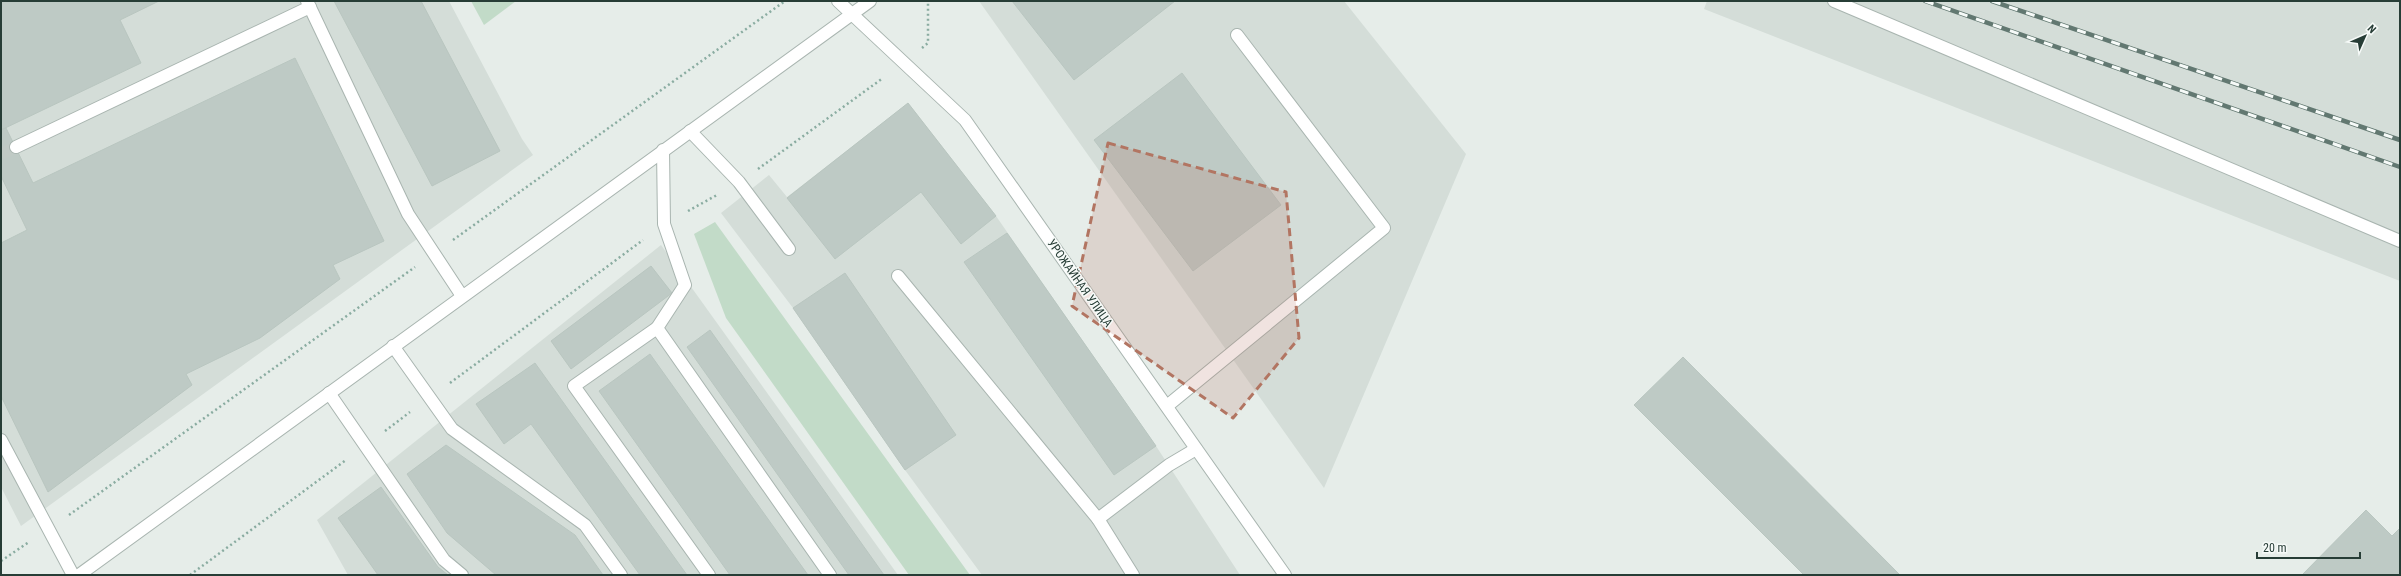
<svg xmlns="http://www.w3.org/2000/svg" width="2401" height="576" viewBox="0 0 2401 576" font-family="'Roboto Condensed',sans-serif">
<style>
.built{fill:#d4ddd8}
.green{fill:#c2dbc8}
.building{fill:#becac5;stroke:#b9c6c0}
.lines{fill:none;stroke-linecap:round;stroke-linejoin:round}
.minor-tunnel{stroke:#c0cac5;stroke-width:12;stroke-dasharray:12 6;stroke-linecap:butt}
.minor-casing{stroke:#a9b5b0;stroke-width:14}
.path{stroke:#8aaca1;stroke-width:2.5;stroke-dasharray:2 3;stroke-linecap:butt}
.minor{stroke:#fff;stroke-width:12}
.rail-casing{stroke:#627871;stroke-width:4.5}
.rail{stroke:#f6faf8;stroke-width:3;stroke-dasharray:9;stroke-linecap:butt}
.marked{fill:#b27562;fill-opacity:0.2;stroke:#b27562;stroke-width:3;stroke-dasharray:8 5;stroke-linejoin:round}
.labels{text-anchor:middle;dominant-baseline:central;stroke-width:3;stroke-linejoin:round;paint-order:stroke}
.street-label{font-size:12px;fill:#273d36;stroke:#f6faf8}
</style>
<rect width="100%" height="100%" fill="#e6ede9"/>
<g class="built">
<polygon points="1,1 449,1 522,139 533,155 21,526 1,487"/>
<polygon points="979,1 1344,1 1466,154 1324,488"/>
<polygon points="1707,1 2400,1 2400,281 1704,9"/>
<polygon points="908,103 996,216 1156,446 1240,575 982,575 905,470 793,308 721,213 769,175 787,197"/>
<polygon points="661,245 898,575 348,575 317,520"/>
</g>
<g class="green">
<polygon points="471,1 516,1 484,25"/>
<polygon points="715,222 970,575 909,575 726,318 694,234"/>
</g>
<g class="building">
<polygon points="1,1 159,1 120,20 141,63 1,130"/>
<polygon points="334,1 421,1 500,151 432,186"/>
<polygon points="1012,1 1175,1 1074,80"/>
<polygon points="295,58 384,241 333,265 340,279 260,338 186,374 192,385 48,492 1,396 1,243 27,230 1,176 1,130 6,128 33,183"/>
<polygon points="1182,73 1281,205 1193,271 1094,140"/>
<polygon points="908,103 996,216 961,244 921,192 835,259 787,198"/>
<polygon points="1007,233 1156,446 1114,475 964,262"/>
<polygon points="651,266 672,293 571,369 551,341"/>
<polygon points="845,273 956,435 905,470 793,308"/>
<polygon points="710,330 884,575 849,575 687,347"/>
<polygon points="650,354 808,575 730,575 599,391"/>
<polygon points="1683,357 1900,575 1804,575 1634,405"/>
<polygon points="535,363 687,575 640,575 531,424 504,444 476,404"/>
<polygon points="446,445 575,535 603,575 496,575 447,533 407,474"/>
<polygon points="381,487 438,567 448,575 378,575 338,518"/>
<polygon points="2366,510 2392,536 2400,528 2400,575 2302,575"/>
</g>
<g class="lines">
<polyline class="minor-tunnel" points="1,154 16,147"/>
<defs>
<g id="minor">
<polyline points="307,1 408,214 462,296"/>
<polyline points="838,1 965,120 1285,575"/>
<polyline points="1834,1 2400,241"/>
<polyline points="690,131 739,182 789,249"/>
<polyline points="16,147 310,7"/>
<polyline points="663,150 664,224 685,285 657,328 830,575"/>
<polyline points="898,276 1098,519"/>
<polyline points="657,328 574,386 709,575"/>
<polyline points="393,346 452,429 585,525 621,575"/>
<polyline points="329,393 444,560 462,575"/>
<polyline points="1167,406 1384,228 1237,35"/>
<polyline points="1,440 73,575"/>
<polyline points="79,575 870,1"/>
<polyline points="1133,575 1098,519 1169,465 1196,449"/>
</g>
</defs>
<use href="#minor" class="minor-casing"/>
<g class="path">
<polyline points="922,48 928,43 928,1"/>
<polyline points="758,169 883,78"/>
<polyline points="688,211 717,195"/>
<polyline points="453,240 785,1"/>
<polyline points="450,383 643,240"/>
<polyline points="385,431 410,412"/>
<polyline points="69,515 415,267"/>
<polyline points="1,561 29,542"/>
<polyline points="190,575 346,460"/>
</g>
<use href="#minor" class="minor"/>
<defs>
<g id="rail">
<polyline points="1925,1 2400,167"/>
<polyline points="1992,1 2400,140"/>
</g>
</defs>
<use href="#rail" class="rail-casing"/>
<use href="#rail" class="rail"/>
</g>
<path class="marked" d="M1108 143 1286 192 1299 338 1233 418 1072 306Z"/>
<g class="labels">
<g class="street-label">
<text transform="translate(1080 283) rotate(55)">УРОЖАЙНАЯ УЛИЦА</text>
</g>
</g>
<rect width="2401" height="576" fill="none" stroke="#273d36" stroke-width="4"/>
<g transform="translate(2365 36) rotate(45)" stroke="#f6faf8" stroke-width="3" paint-order="stroke">
<path d="M0-3L7 15L0 10L-7 15Z" fill="#273d36"/>
<text y="-6" font-size="11" font-weight="bold" text-anchor="middle" fill="#273d36">N</text>
</g>
<path d="M2257 552v6h103v-6" fill="none" stroke="#273d36" stroke-width="2"/>
<text x="2263" y="552" font-size="12" fill="#273d36" stroke="#f6faf8" stroke-width="3" paint-order="stroke">20 m</text>
</svg>
